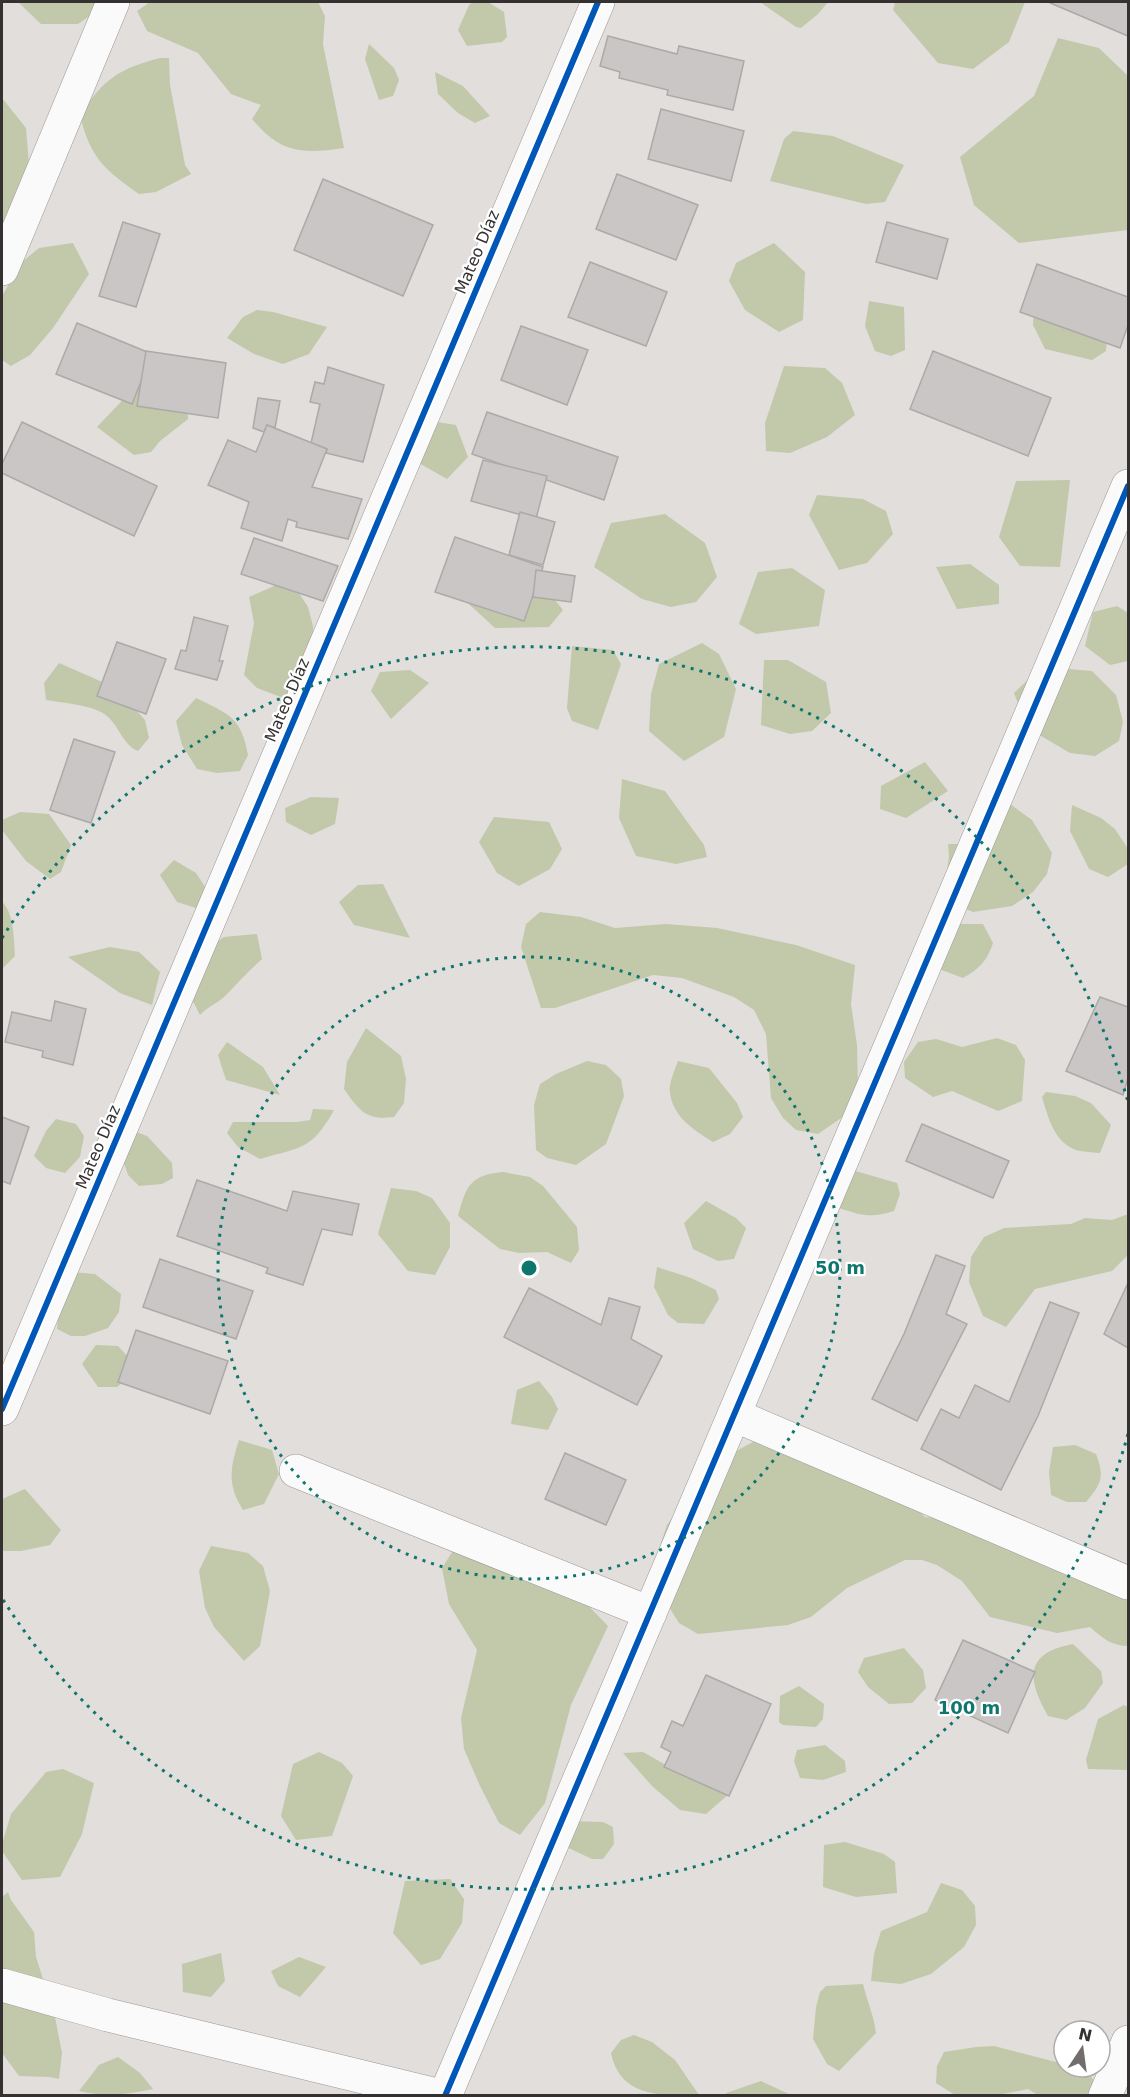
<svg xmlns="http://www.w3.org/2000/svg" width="1130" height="2097" viewBox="0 0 1130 2097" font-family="'DejaVu Sans',sans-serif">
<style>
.green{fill:#c2c8aa}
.building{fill:#c9c6c5;stroke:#aca9a9;stroke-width:1.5}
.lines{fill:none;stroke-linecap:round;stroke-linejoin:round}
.minor-casing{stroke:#9a9796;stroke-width:34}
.minor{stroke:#fbfafa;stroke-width:33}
.cycleway-casing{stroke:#fff;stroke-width:10}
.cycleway{stroke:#0057b8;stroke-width:6}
.ring{fill:none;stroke:#0f766e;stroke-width:3;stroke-dasharray:3 6}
.labels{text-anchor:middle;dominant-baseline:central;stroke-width:4.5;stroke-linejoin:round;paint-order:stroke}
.street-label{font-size:16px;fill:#343130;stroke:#fff}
.centre{fill:#0f766e;stroke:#fff;stroke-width:3}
.ring-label{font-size:18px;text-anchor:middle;font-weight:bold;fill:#0f766e;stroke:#fff;stroke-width:4.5;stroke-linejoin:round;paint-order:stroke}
</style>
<rect width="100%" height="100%" fill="#e2dedc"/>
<g class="green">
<polygon points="18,2 110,2 78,24 41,24"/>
<path d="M150 2H318L325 16 323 44 344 148C302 154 281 154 252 119L261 105 231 94 198 53 147 31 137 11Z"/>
<polygon points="473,2 488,2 504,12 507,37 502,42 467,46 458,30 469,5"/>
<polygon points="760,2 828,2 818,14 801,28 796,27"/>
<polygon points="895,2 1025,2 1009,42 973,69 938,63 893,10"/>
<polygon points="1058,38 1099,48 1128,76 1128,230 1019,243 974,205 960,157 1034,96"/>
<polygon points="369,44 394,68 399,80 393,96 379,100 365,59"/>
<path d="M160 58H169L170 85 185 165 191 174 156 192 139 194C105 170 90 158 80 115 104 79 118 69 160 58Z"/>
<polygon points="435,72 463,86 490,116 475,123 458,113 438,94"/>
<polygon points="2,98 26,128 30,177 2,262"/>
<polygon points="793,131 833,136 904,165 885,202 866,204 770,181 784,139"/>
<polygon points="73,243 89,274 53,328 30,355 11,366 2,360 2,296 21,263 39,248"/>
<polygon points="774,243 805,272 803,320 779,332 745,310 729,281 736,263"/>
<polygon points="869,301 904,307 905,350 891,356 875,351 865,326"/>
<polygon points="1034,308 1108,327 1106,351 1092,360 1045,349 1033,325"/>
<polygon points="257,310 273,312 327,327 309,354 283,364 254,354 227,338 243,317"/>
<polygon points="784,366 825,368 842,383 855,415 827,437 790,453 766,451 765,423"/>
<polygon points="152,385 187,395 188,419 160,441 151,452 134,455 97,427 136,386"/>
<polygon points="431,421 456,425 468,457 447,479 403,454"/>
<polygon points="1070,480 1060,567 1020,566 999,537 1016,481"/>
<polygon points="817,495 863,499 886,511 893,534 867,563 839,570 809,515"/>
<polygon points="665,514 705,543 717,577 696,602 671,607 642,599 594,567 611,523"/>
<polygon points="970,564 999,585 999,604 957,609 936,567"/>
<polygon points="792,568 825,590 819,626 756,634 739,624 758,572"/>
<polygon points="281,583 299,593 308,607 313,626 313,650 286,699 257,688 244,675 254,623 249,597"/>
<polygon points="547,590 563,610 549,627 495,628 460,596"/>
<polygon points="1117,606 1128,613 1128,661 1110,665 1085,646 1093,612"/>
<polygon points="702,643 719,654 736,689 724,737 684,761 649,731 651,694 659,664"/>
<polygon points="572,646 613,650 621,664 598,730 572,721 567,708"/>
<polygon points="764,660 788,660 826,682 831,713 812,731 790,734 761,725"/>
<path d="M59 663 116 688 145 720 149 738 138 751C123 745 119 726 107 716 95 705 63 703 46 700L44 683Z"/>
<polygon points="1057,668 1092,671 1116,695 1123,722 1119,741 1095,756 1070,753 1036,733 1025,721 1014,693 1035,673"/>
<polygon points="410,670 429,683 391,719 371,691 380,672"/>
<path d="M196 698C229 714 241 717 248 755L240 771 217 773 197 769 182 745 176 721Z"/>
<polygon points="925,762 948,791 906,818 880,809 881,786"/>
<polygon points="622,779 665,791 704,845 707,857 676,864 636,856 619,818"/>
<polygon points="311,797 339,798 335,824 311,835 286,822 285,808"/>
<polygon points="1003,799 1032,820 1052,853 1047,874 1033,892 1012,906 973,912 943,899 949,857 948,844 962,844"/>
<polygon points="1072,805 1101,818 1115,829 1128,849 1128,864 1108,877 1089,869 1070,831"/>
<polygon points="20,812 49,814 71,845 61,872 50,879 26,861 2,830 2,820"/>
<polygon points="494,817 549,822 562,849 550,869 519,886 497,873 479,842"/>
<polygon points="174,860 196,873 207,890 196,908 177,902 160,875"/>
<polygon points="383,884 410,938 354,925 339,902 358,885"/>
<path d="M2 902C14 912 14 941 15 956L2 969Z"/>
<polygon points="540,912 581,917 615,928 666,924 717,928 796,945 855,965 851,1004 857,1045 858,1091 844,1116 818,1134 796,1130 783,1118 771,1098 766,1034 754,1010 734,997 682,978 653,975 555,1008 541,1008 521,947 526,924"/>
<path d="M938 924H983L993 943C987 961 979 969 963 978L939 969Z"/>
<path d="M257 934 262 959C247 972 238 983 224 997 216 1004 207 1007 200 1015L180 976 182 967 224 937Z"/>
<polygon points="110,947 139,952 160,972 152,1005 120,993 68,957"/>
<path d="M366 1028 401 1056 406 1079 404 1103 394 1117C366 1121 359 1110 344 1089L347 1062Z"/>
<polygon points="997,1038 1016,1045 1025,1060 1022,1101 998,1111 952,1091 933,1097 905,1078 904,1062 918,1042 936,1039 962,1047"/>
<polygon points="227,1042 263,1067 280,1095 226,1080 218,1055"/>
<polygon points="587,1061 606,1065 621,1079 624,1096 606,1144 576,1165 547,1158 536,1150 534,1105 540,1084 556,1074"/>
<path d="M678 1061 709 1068 737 1103 743 1117 730 1134 713 1142C694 1130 673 1117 670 1093 668 1084 675 1070 678 1061Z"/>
<path d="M1046 1092 1075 1096 1091 1103 1111 1125 1100 1153C1093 1152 1083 1152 1076 1150 1054 1142 1048 1117 1042 1097Z"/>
<path d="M313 1109 334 1110C312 1150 301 1147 260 1159L238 1147 227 1133 233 1122H297L310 1120Z"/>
<polygon points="56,1119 76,1124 84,1136 80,1157 65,1173 46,1168 34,1156 46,1131"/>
<polygon points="136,1132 147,1136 172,1163 173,1178 162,1184 139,1186 128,1175 121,1154"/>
<path d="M852 1170 897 1183 900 1194 894 1211C870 1218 863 1216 839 1208Z"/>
<path d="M503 1172 530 1177 543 1186 577 1227 579 1250 571 1263 547 1252 519 1253 500 1249 458 1216C466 1186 470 1175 503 1172Z"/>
<polygon points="391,1188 416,1191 432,1198 450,1223 450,1247 435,1275 408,1271 378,1234"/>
<polygon points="706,1201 736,1218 746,1228 734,1259 718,1261 693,1249 684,1223"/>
<polygon points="1128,1214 1128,1255 1112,1271 1035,1289 1006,1327 983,1316 969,1282 971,1257 984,1237 1004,1228 1071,1224 1085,1218 1112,1220"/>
<polygon points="657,1267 691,1278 716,1290 719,1299 704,1324 678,1323 668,1315 654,1287"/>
<polygon points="70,1272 95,1274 121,1294 119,1312 108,1328 85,1336 71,1336 57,1329 60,1294"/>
<polygon points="96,1345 118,1346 130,1359 132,1375 117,1387 98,1387 82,1364"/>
<polygon points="539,1381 552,1397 558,1409 548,1430 511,1424 517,1390"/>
<path d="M764 1436 890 1480 925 1517 967 1522 1128 1569V1646C1112 1646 1102 1638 1090 1627L1057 1633 990 1617 962 1581 937 1565 922 1560H905L847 1588 811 1617 788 1625 698 1634 679 1623 659 1591V1549L667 1525 706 1474 738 1450Z"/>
<path d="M239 1440 272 1450 279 1474 264 1504 243 1510C227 1485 230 1468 239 1440Z"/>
<path d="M1075 1445 1096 1454C1105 1477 1101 1484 1086 1502H1067L1051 1495 1049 1472 1053 1447Z"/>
<polygon points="25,1489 61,1530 50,1545 21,1551 2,1551 2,1499"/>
<polygon points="211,1546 248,1553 263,1566 270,1591 260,1646 244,1661 214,1627 205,1608 199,1571"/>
<polygon points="456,1546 576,1593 608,1626 571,1705 545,1803 520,1835 499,1823 480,1786 464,1749 461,1718 477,1650 449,1604 442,1568"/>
<path d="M1073 1644 1101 1671 1103 1683 1085 1708 1066 1720 1048 1716C1027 1679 1024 1653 1073 1644Z"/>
<polygon points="904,1648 923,1670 926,1688 912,1703 889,1704 868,1687 858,1672 864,1658"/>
<polygon points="799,1686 824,1704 823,1719 816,1727 783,1725 779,1722 780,1696"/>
<polygon points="1124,1705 1128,1707 1128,1770 1088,1769 1086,1760 1098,1719"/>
<polygon points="825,1745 845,1761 846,1772 823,1780 800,1778 794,1761 797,1750"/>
<polygon points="319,1752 342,1763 353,1776 332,1836 296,1840 281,1816 293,1764"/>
<polygon points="643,1752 666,1765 730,1793 706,1814 680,1810 652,1786 623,1753"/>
<polygon points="63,1769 94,1783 82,1834 60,1877 22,1880 2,1851 2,1844 11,1814 46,1772"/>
<polygon points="568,1821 603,1822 613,1827 614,1844 603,1859 592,1859 560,1844"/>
<polygon points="845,1842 884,1854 895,1862 897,1893 856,1897 823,1887 824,1845"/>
<polygon points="450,1879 464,1899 462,1923 440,1959 421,1965 393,1933 405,1881"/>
<polygon points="941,1883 962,1890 975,1906 976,1925 964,1947 931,1974 901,1984 871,1981 874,1954 881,1931 927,1912"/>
<polygon points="8,1892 11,1900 34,1932 36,1957 55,2017 62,2053 59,2079 49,2077 19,2076 2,2053 2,1897"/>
<polygon points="221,1953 225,1981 211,1997 183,1992 182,1964"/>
<polygon points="299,1957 326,1967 300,1997 278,1986 271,1971"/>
<path d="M863 1984C867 2001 874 2016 876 2033L839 2071 827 2064 813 2039 816 2007 820 1992 826 1986Z"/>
<path d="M634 2035 652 2042 675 2060 699 2095C660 2096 620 2097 611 2053L621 2040Z"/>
<path d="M994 2046 1064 2064V2067C1088 2067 1092 2077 1104 2095H1038L1028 2089 998 2095H955L936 2083 937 2066 944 2052 976 2047Z"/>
<path d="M118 2057 140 2073 153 2089C125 2095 107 2097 79 2091L99 2065Z"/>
<polygon points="761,2081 791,2095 726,2095 726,2093"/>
</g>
<g class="building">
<polygon points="1048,2 1128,2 1128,36"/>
<polygon points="608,36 677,54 679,46 744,61 733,110 667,95 668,90 619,78 620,72 600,66"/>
<polygon points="661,109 744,131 731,181 648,159"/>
<polygon points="617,174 698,205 676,260 596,229"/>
<polygon points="323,179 433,225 403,296 294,250"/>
<polygon points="123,222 160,234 136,307 99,296"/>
<polygon points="887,222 948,239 937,279 876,262"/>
<polygon points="590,262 667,292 646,346 568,317"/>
<polygon points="1037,264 1128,297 1128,325 1120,348 1020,312"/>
<polygon points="77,323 152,354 132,404 56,374"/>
<polygon points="521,326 588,350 567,405 501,380"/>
<polygon points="146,351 226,363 218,418 137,406"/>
<polygon points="933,351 1051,398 1028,456 910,409"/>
<polygon points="328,367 384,385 363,462 326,453 327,449 311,443 320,404 310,402 315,382 324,384"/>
<polygon points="258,398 280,401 275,428 267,425 264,432 253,428"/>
<polygon points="487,412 618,457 604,500 472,454"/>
<polygon points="22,422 157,486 134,536 2,473 2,464"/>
<polygon points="267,425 327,449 312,487 362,499 348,539 296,527 297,522 288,519 282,541 241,528 249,502 208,485 228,440 256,452"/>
<polygon points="483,460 547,476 536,519 471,501"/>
<polygon points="520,512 555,522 543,565 509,555"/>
<polygon points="455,537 543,567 524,621 435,592"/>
<polygon points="254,538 338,566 323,601 241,574"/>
<polygon points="536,570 575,576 571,602 533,597"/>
<polygon points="194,617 228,626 219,661 223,661 217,680 175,669 181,650 186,651"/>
<polygon points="117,642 166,659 146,714 97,696"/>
<polygon points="74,739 115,752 91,823 50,810"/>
<polygon points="1100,997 1128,1007 1128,1078 1123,1095 1066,1071"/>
<polygon points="55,1001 86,1009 73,1065 42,1057 43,1051 5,1042 12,1012 51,1021"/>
<polygon points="2,1117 29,1127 10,1184 2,1181"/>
<polygon points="922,1124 1009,1161 993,1198 906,1161"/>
<polygon points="197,1180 287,1211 293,1191 359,1204 352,1235 322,1229 303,1285 266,1273 268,1268 177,1236"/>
<polygon points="936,1255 965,1266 946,1314 967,1324 917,1421 872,1399 904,1334"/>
<polygon points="160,1259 253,1291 236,1339 143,1307"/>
<polygon points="1128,1283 1128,1348 1104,1334"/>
<polygon points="529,1288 601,1325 609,1298 640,1307 631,1339 662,1356 637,1405 504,1337"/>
<polygon points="1050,1302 1079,1313 1038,1416 1001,1490 921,1449 941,1409 959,1418 975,1385 1009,1402"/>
<polygon points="136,1330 228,1361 210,1414 118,1382"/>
<polygon points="565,1453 626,1480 606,1525 545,1499"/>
<polygon points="963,1640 1035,1672 1008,1733 935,1700"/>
<polygon points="706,1675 771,1704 729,1796 664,1767 671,1752 661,1747 672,1721 683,1726"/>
</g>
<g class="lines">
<defs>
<g id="minor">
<polyline points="2,269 113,2"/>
<polyline points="2,1409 598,2"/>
<polyline points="734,1415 1128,1583"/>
<polyline points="296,1471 650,1613"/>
<polyline points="2,1985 108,2015 441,2096"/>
<polyline points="445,2096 1128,486"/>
<polyline points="1105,2096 1128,2042"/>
</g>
</defs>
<use href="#minor" class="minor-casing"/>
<use href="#minor" class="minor"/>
<defs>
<g id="cycleway">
<polyline points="2,1409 598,2"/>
<polyline points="445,2096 1128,486"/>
</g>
</defs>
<use href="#cycleway" class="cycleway-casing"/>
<use href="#cycleway" class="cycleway"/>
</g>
<g class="ring">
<circle cx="529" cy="1268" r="311"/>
<path d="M1128 1434A622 622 0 0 1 2 1598M2 938A622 622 0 0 1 1128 1102"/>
</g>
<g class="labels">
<g class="street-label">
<text transform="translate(477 252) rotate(-67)">Mateo Díaz</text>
<text transform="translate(287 700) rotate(-67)">Mateo Díaz</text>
<text transform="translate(98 1147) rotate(-67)">Mateo Díaz</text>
</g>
</g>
<circle cx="529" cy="1268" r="9" class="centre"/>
<g class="ring-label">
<text x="840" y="1274">50 m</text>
<text x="969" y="1714">100 m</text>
</g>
<rect width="1130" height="2097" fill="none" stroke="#343130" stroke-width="6"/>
<g transform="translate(1082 2049) rotate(13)"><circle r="28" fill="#ffffff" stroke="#aeadac" stroke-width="1.5"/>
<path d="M0-4.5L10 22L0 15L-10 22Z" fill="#716e6c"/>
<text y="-9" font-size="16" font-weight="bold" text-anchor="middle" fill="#343130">N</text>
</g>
</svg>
